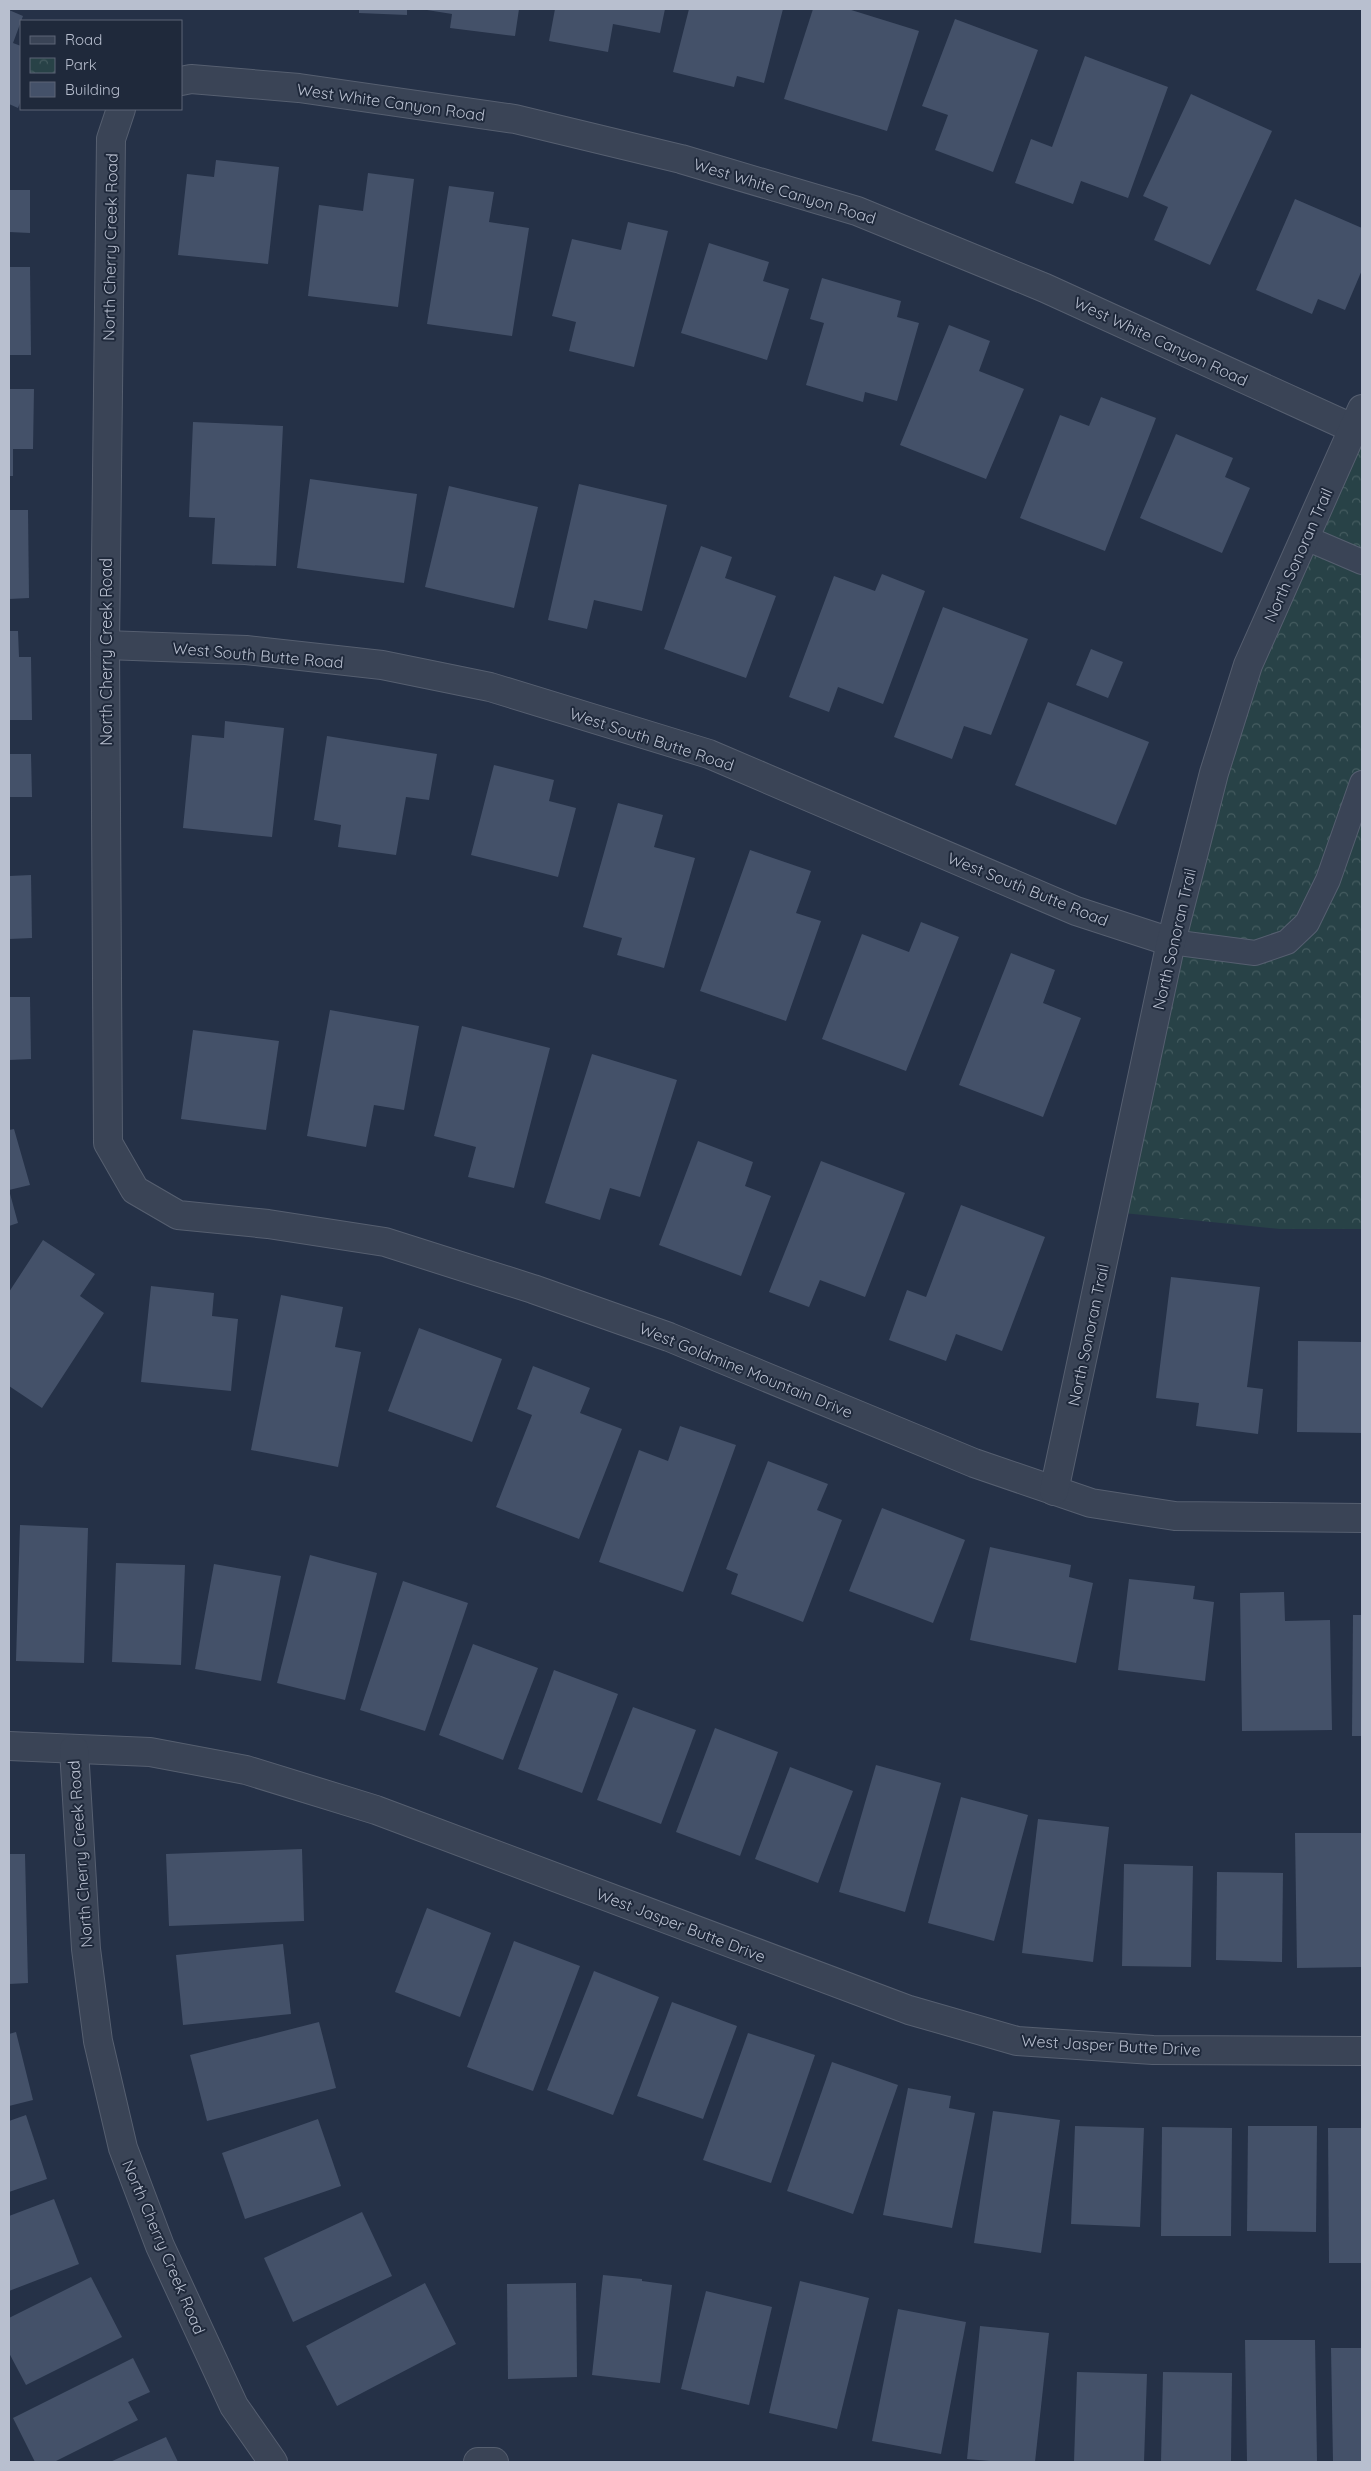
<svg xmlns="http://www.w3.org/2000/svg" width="1371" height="2471" viewBox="0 0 1371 2471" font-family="Quicksand,sans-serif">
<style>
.park{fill:url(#park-crowns)}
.building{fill:#445169}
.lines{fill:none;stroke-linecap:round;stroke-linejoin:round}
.service-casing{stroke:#565f70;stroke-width:26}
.minor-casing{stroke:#565f70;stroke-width:30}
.service{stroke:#3a4456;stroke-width:24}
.minor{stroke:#3a4456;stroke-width:28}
.labels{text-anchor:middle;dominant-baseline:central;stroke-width:4;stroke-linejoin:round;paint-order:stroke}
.street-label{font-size:16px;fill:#b8bfcf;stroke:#1f293b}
</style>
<defs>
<pattern id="park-crowns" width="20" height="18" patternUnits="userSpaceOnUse" patternTransform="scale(1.25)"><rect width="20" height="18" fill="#284247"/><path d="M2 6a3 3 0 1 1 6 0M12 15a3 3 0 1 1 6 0" fill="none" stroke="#455c60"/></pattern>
</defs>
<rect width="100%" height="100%" fill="#253147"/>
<polygon class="park" points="1362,409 1362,1229 1280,1229 1114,1212 1214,773"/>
<g class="building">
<polygon points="359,9 407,9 407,15 359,13"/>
<polygon points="428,9 519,9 515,36 450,28 452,14 427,10"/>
<polygon points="555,9 665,9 660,33 613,24 608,52 549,41"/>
<polygon points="689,9 783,9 764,83 737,76 734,87 673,72"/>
<polygon points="813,9 848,9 919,31 887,131 784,99"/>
<polygon points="9,10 23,16 13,43 21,46 21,100 18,108 9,104"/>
<polygon points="955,19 1038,50 993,172 935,150 948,115 922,106"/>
<polygon points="1085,56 1168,87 1128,198 1081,181 1073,204 1015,183 1031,139 1052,147"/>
<polygon points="1191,94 1272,131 1210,265 1154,240 1168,207 1143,196"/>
<polygon points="216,160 279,167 268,264 178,255 187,174 214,177"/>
<polygon points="368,173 414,179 398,307 308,296 319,205 363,211"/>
<polygon points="449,186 494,192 489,222 529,228 512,336 427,324"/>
<polygon points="9,190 30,190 30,233 9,232"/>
<polygon points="1295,199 1362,228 1362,270 1345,310 1318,299 1312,314 1256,290"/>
<polygon points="628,222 668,231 634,367 569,351 576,322 552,316 572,239 621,250"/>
<polygon points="709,243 769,262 763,281 789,289 767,360 681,333"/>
<polygon points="9,267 30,267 31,355 9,355"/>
<polygon points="822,278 901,301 897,317 919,323 897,401 865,392 863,402 806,385 824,323 810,319"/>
<polygon points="949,325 990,341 979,371 1024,389 986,479 900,445"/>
<polygon points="9,389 34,389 33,449 13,449 13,476 9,476"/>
<polygon points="1101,397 1156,418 1105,551 1020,518 1060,415 1089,426"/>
<polygon points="193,422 283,426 276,566 212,564 215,518 189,517"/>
<polygon points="1176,434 1233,458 1225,477 1250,488 1222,553 1140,518"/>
<polygon points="310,479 417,494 404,583 297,568"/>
<polygon points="579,484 667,505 642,611 594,600 587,629 548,620"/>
<polygon points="449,486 538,507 514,608 425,587"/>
<polygon points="9,510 28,510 29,598 9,599"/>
<polygon points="701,546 732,557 725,578 776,596 746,678 664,649"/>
<polygon points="882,574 925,591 883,704 838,687 829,712 789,697 834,576 875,591"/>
<polygon points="943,607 1028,639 991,735 964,726 952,759 894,737"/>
<polygon points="9,631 18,631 19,657 31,657 32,720 9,720"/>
<polygon points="1091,649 1123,662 1108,698 1076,685"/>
<polygon points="1048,702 1149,742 1116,825 1015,785"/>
<polygon points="225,721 284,728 272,837 183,828 192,735 224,738"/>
<polygon points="327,736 437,754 429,800 406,797 396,855 338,847 341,825 314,820"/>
<polygon points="9,754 31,754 32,797 9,797"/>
<polygon points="494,765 554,780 549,801 576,808 558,877 471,855"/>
<polygon points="618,803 663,815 654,847 695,858 664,968 617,955 622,938 583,927"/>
<polygon points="750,850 811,871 796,913 821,921 786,1021 700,991"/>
<polygon points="31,875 32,938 9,939 9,876"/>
<polygon points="921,922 959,937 906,1071 822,1039 862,934 909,952"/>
<polygon points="1011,953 1055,970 1043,1003 1081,1018 1043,1117 959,1085"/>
<polygon points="9,997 30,997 31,1059 9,1060"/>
<polygon points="330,1010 419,1026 404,1110 374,1105 366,1147 307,1136"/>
<polygon points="462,1026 550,1048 514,1188 468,1177 476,1147 434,1136"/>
<polygon points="193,1030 279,1041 266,1130 181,1119"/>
<polygon points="592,1054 677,1080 640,1197 610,1188 600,1220 545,1203"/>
<polygon points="14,1129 30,1185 9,1190 18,1223 9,1226 9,1130"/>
<polygon points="698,1141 753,1162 745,1186 771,1196 741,1276 659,1245"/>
<polygon points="821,1161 905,1193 865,1297 820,1280 809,1307 769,1292"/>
<polygon points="961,1205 1045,1237 1002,1351 956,1334 946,1361 889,1340 907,1290 926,1297"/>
<polygon points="43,1240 95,1274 80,1296 104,1313 42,1408 9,1386 9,1292"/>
<polygon points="1171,1277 1260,1287 1247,1387 1263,1389 1258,1434 1196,1426 1199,1403 1156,1398"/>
<polygon points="151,1286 214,1293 212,1316 238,1319 231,1391 141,1382"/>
<polygon points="281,1295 343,1307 335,1347 361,1352 338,1467 251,1450"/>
<polygon points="419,1328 502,1359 472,1442 388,1411"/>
<polygon points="1298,1341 1362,1342 1362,1433 1297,1432"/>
<polygon points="533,1366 590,1388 580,1413 622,1429 579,1539 496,1507 532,1415 517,1409"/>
<polygon points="680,1426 736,1445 683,1592 599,1562 639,1450 668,1461"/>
<polygon points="768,1461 828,1484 817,1510 842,1520 803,1622 731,1594 738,1574 726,1569"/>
<polygon points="882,1508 965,1540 933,1623 849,1591"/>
<polygon points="20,1525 88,1528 84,1663 16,1661"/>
<polygon points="990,1547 1071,1565 1069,1577 1093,1583 1076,1663 970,1640"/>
<polygon points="310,1555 377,1573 345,1700 277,1683"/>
<polygon points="116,1563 185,1565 181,1665 112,1662"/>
<polygon points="214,1564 281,1576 261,1681 195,1669"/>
<polygon points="1129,1579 1195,1586 1193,1599 1214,1602 1205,1681 1118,1670"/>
<polygon points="403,1581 468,1603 425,1731 360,1710"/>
<polygon points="1284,1592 1285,1621 1330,1620 1332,1730 1242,1731 1240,1593"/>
<polygon points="1353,1615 1362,1615 1362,1736 1352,1736"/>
<polygon points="473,1644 538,1668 503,1760 439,1735"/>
<polygon points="554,1670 618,1694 582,1793 518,1769"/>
<polygon points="633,1707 696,1730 661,1824 597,1800"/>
<polygon points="715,1728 778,1752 740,1856 676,1832"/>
<polygon points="876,1765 941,1783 905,1912 839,1892"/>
<polygon points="790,1767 853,1791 818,1883 755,1859"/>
<polygon points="961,1797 1028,1815 994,1941 928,1923"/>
<polygon points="1038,1819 1109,1827 1093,1962 1022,1953"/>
<polygon points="1295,1833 1362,1833 1362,1967 1297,1968"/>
<polygon points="302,1849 304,1921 169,1926 166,1854"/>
<polygon points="9,1854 25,1854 28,1983 9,1984"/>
<polygon points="1124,1864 1193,1866 1191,1967 1122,1966"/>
<polygon points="1217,1872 1283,1873 1282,1962 1216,1960"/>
<polygon points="427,1908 491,1933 460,2017 395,1992"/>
<polygon points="514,1941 580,1966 533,2091 467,2067"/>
<polygon points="283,1944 291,2014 183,2025 176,1955"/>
<polygon points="594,1971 659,1997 613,2115 547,2090"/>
<polygon points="672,2002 737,2026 703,2119 637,2096"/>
<polygon points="319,2022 336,2088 207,2121 190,2055"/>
<polygon points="16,2032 33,2100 9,2106 9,2034"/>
<polygon points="748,2033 815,2055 771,2183 703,2160"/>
<polygon points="832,2062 898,2085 853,2214 787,2191"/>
<polygon points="908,2088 951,2096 949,2108 975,2113 952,2228 883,2215"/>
<polygon points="993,2111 1060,2120 1041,2253 974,2243"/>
<polygon points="26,2115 47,2179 9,2192 9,2121"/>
<polygon points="318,2119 341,2186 245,2219 222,2153"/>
<polygon points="1075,2126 1144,2128 1140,2227 1071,2224"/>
<polygon points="1248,2126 1317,2126 1316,2232 1247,2231"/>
<polygon points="1162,2127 1232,2128 1231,2236 1161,2236"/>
<polygon points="1328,2128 1362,2128 1362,2263 1329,2263"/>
<polygon points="54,2199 79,2264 9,2291 9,2216"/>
<polygon points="362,2212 392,2276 293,2322 264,2258"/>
<polygon points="603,2275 642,2279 642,2281 672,2285 660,2383 592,2375"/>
<polygon points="91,2277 122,2337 26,2385 9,2353 9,2318"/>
<polygon points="800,2281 869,2298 837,2429 769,2413"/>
<polygon points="425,2283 456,2344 337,2406 306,2346"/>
<polygon points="576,2283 577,2377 508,2379 507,2284"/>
<polygon points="706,2291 772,2307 749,2405 681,2389"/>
<polygon points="898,2309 966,2322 941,2454 872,2441"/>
<polygon points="980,2326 1049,2333 1035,2462 1001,2462 967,2459"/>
<polygon points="1245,2340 1315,2340 1317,2462 1247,2462"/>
<polygon points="1331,2348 1362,2348 1362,2462 1333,2462"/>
<polygon points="133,2358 150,2392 128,2402 138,2420 54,2462 35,2462 13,2418"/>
<polygon points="1077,2372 1147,2374 1144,2462 1074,2462"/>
<polygon points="1163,2372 1232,2373 1231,2462 1161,2462"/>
<polygon points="166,2437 178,2462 110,2462"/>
</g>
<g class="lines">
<defs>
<g id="service">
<polyline points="1306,538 1362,562"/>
<polyline points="1171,942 1255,953 1287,942 1307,923 1328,880 1362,783"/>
</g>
<g id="minor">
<polyline points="181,81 191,79 299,88 515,119 681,159 857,211 1045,288 1354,429"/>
<polyline points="121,109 111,139 105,645 108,1143 135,1190 178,1215 268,1224 385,1242 533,1289 669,1337 974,1463 1091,1503 1175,1516 1362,1518"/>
<polyline points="105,645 246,650 382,665 490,687 709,754 1076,911 1171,942"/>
<polyline points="1054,1491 1171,942 1214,773 1248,665 1362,409"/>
<polyline points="9,1746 150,1752 246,1770 376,1810 909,2010 1017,2041 1153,2050 1362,2051"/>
<polyline points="74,1749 86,1949 98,2041 123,2148 160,2246 234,2406 273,2462"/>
<polyline points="478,2462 494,2462"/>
</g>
</defs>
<use href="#service" class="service-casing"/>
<use href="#minor" class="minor-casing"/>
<use href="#service" class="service"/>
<use href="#minor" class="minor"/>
</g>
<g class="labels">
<g class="street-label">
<text transform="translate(391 102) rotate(8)">West White Canyon Road</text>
<text transform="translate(785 191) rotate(17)">West White Canyon Road</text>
<text transform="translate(110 247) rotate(-89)">North Cherry Creek Road</text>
<text transform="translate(1161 341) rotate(25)">West White Canyon Road</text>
<text transform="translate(1298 555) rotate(-66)">North Sonoran Trail</text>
<text transform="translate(106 652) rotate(-90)">North Cherry Creek Road</text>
<text transform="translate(258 655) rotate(5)">West South Butte Road</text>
<text transform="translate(652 739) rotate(18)">West South Butte Road</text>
<text transform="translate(1028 889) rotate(22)">West South Butte Road</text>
<text transform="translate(1174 939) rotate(-77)">North Sonoran Trail</text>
<text transform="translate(1088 1335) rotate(-78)">North Sonoran Trail</text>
<text transform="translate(746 1370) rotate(22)">West Goldmine Mountain Drive</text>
<text transform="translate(80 1854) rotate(-94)">North Cherry Creek Road</text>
<text transform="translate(681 1925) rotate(21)">West Jasper Butte Drive</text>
<text transform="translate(1111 2045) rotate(3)">West Jasper Butte Drive</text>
<text transform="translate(164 2247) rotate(67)">North Cherry Creek Road</text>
</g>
</g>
<rect width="1371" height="2471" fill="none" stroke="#b8bfcf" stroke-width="20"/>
<rect x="20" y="20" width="162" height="90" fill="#1f293b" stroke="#5c6576"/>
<rect x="30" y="36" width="25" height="8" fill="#3a4456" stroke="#5c6576"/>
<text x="65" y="45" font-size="15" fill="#b8bfcf">Road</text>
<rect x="30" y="58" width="25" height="15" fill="url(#park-crowns)" stroke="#5c6576"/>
<text x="65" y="70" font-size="15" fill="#b8bfcf">Park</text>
<rect x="30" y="82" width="25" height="15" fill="#445169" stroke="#5c6576"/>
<text x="65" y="95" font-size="15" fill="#b8bfcf">Building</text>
</svg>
